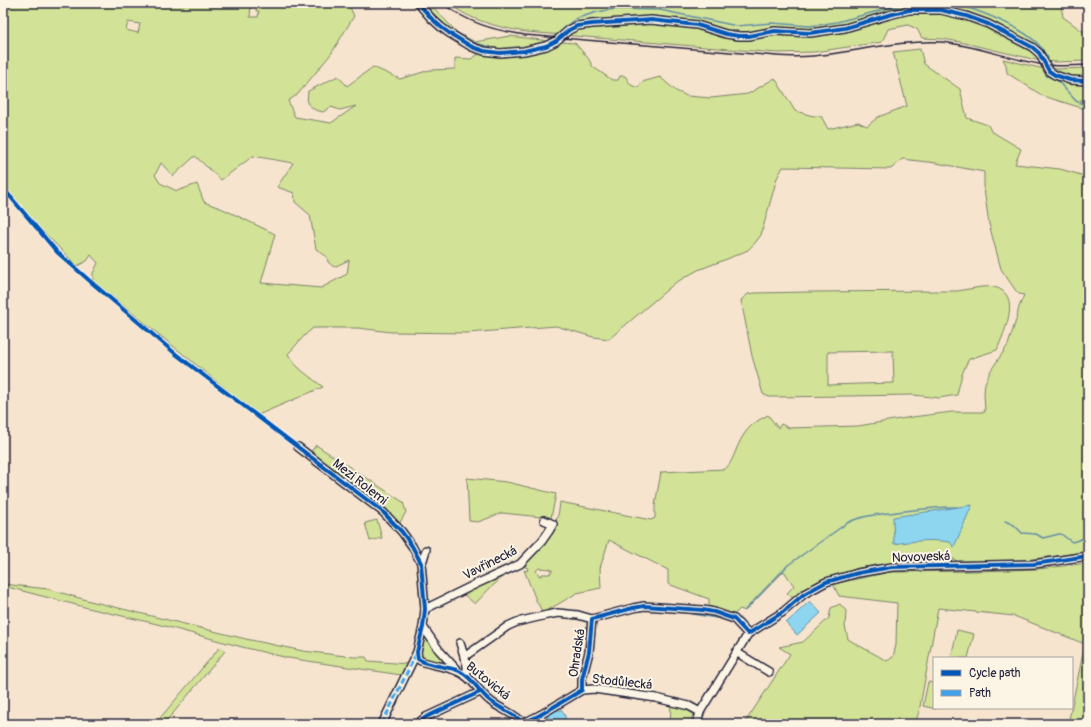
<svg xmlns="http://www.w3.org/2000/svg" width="1091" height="727" viewBox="0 0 1091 727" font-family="Pangolin,sans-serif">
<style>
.green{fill:#d2e296;stroke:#7a8268;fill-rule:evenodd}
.water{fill:#8ed6f0;stroke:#638ea8}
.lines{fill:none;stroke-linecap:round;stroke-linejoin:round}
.stream{stroke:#638ea8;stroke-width:1.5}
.minor-casing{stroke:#22223b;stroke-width:10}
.minor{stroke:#fcf5e5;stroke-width:7}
.rail{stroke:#22223b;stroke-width:1.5}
.quiet{stroke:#3ea2ec;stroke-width:3;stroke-dasharray:6 3;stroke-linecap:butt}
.cycleway-casing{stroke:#fcf5e5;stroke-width:6}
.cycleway{stroke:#0057b8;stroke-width:4}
.labels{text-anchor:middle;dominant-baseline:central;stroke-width:4;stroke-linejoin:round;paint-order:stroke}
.street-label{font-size:13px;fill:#22223b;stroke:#fcf5e5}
</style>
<rect width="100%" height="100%" fill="#f7e4cf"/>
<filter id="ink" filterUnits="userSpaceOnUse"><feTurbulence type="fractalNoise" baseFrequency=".025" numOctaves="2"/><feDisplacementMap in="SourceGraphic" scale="8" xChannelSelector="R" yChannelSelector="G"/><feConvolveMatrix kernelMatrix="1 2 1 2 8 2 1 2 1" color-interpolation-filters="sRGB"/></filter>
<g filter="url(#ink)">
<g class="green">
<path d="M3 3H144L164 5 173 4 174 3H348L354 16 331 54 298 94 288 101 295 117 331 123 356 106 340 110 331 107 323 112 315 110 307 103 308 91 338 76 347 86 373 67 400 79 430 70 455 69V58L471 59 482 52 523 54 557 46 561 42 575 43 588 58 593 67 612 80H618L620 76H625L631 85 638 88 642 82 660 77 676 91 687 96 711 98 748 94 775 78 795 111C805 113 811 117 821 116L828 129 858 122 867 126 878 117 907 106 893 52 920 49 924 64 960 89 967 118 988 125 991 131 1021 149 1015 164 1060 169 1088 177V551L1050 557 1013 561 960 563 950 557 917 562 892 563 858 568 825 580 794 599 787 593 794 586 784 571 745 611 740 609 732 616 709 608V599L668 584V570L609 540 600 568 601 588 577 593 543 613 536 600 524 570 527 571 528 568 525 567 526 563C543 543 558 530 560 502L651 520 655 518V505L661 472 725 469C731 464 733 457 736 450 744 431 750 424 768 415L778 428 781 424 789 428 858 426 912 417 952 412H985L984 393 985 383 991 370 1008 345 1016 320 1019 307 1024 295 1019 294 1016 291 1001 269 989 224 984 189V172L936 163 902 159 891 169 783 167 777 178 761 235 755 243 748 250 727 259 698 270 675 283 609 339 593 337 556 326 468 333 391 332 358 328H313L305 335 288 354C295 368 311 377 323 387L258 415 93 281V273L98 263 91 255 87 261 77 266 33 221 3 185ZM251 5H257L256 11H259L258 17H250ZM128 22 140 24 138 33 126 30ZM195 156 221 180 253 156 293 163 277 187 294 193 295 202 310 215 316 249 327 257 328 262 334 267 349 260 347 274 321 288 261 283 275 234 223 209 204 202 197 184 177 191 160 183 155 175 161 163 173 176ZM539 568 550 569V570H552V572H550V574H541V576L538 575V573L536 571Z"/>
<polygon points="423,3 429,3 450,25 458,33 475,42 510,36 549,41 545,45 502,51 477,46 449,30"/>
<path d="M448 3H1074L1061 5 1063 17 1088 35V61L1057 62 1041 61 960 42 943 39 922 38 917 29 908 25 888 29 882 42 814 52 777 53 526 32C498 27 471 21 448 3Z"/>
<polygon points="1003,59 1040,68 1057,69 1088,68 1088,100 1080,100 1085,109 1043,96 1007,73 1006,65"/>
<path d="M981 287C985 287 990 286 994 287 1023 294 1004 332 997 350L969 359C962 371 960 382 957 395L939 398 914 395 775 397H769L763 394 752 356 741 300 748 294 755 293 810 292 940 291H957ZM893 351 894 383 828 385V352Z"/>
<polygon points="316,445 403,502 406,512 398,526 310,453"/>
<polygon points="467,478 507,482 556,494 551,518 502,513 478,522 469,521"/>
<polygon points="377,520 382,538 370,541 365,523"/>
<path d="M1088 563V723L1086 724H1068L1085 644 1014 616 938 608 919 712 915 723 897 721 896 724H744L790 654 779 647 803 642 829 618 831 608 840 604 846 611 845 626 848 639C860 647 874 653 887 661L893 657 896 645 897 603 839 596 833 584 890 572 978 571 1038 569Z"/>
<polygon points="512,570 490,588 475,604 462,593"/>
<polygon points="3,584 48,589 90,601 246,639 303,651 354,657 366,657 368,661 408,664 401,675 288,658 242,647 157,624 88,608 11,588"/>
<polygon points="957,630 974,634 968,658 951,658"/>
<polygon points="423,632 455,668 433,662 421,657 419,653"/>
<polygon points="220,647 225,651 164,724 155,724"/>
<polygon points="928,682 934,683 934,708 936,708 936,709 923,706"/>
<polygon points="671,705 693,712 691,724 670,724"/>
</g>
<g class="water">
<path d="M972 505 954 547 950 542C931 539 913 541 894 544L893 517Z"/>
<polygon points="810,601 821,613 797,635 786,623"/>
<path d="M554 710H562L565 716V724H544C545 718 549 715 554 710Z"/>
</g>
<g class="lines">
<g class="stream">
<polyline points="423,3 443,24 468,41 500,50"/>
<path d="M954 3C979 11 1015 24 1035 41 1040 45 1044 52 1048 58"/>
<polyline points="555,37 570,23 578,18 597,12 615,9 660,10 737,26 772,23 810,26 837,22 908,3"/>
<polyline points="1045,71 1047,76 1056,79 1076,101 1088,106"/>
<polyline points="1005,521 1014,525 1022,533 1036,534 1043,538 1059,534 1061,534 1072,542 1088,537"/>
<path d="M745 610 788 565 847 523C860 516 874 515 889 513 912 510 934 507 957 507"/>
<polyline points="675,611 728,620"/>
</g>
<defs>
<g id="minor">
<polyline points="418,3 431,18 441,27 449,33 472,47 484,51 500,53 524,51 546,46 556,41 569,30 577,26 592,24 651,20 697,25 726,34 739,36 749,36 775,31 810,33 845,28 889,15 909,10 941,10 966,16 988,24 1032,47 1039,53 1049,71 1055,75 1070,80 1088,81"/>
<polyline points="298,447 383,512 402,532 412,546 421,563 425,609 423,627 417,652 382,724"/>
<polyline points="421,563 423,560 426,550"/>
<polyline points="425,609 476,584 520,564 542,541 549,531 553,524 544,520"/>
<polyline points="423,627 439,650 457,670"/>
<polyline points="460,643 467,665 467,676"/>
<path d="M417 652 418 659 421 661C433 666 446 666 457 671 471 676 478 691 489 700 499 709 515 713 524 724"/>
<polyline points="736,652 769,672"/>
<polyline points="464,657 508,626 517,622 547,615 558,613 578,615 592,619 633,608 644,606 703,610 714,612 734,619 748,634"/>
<polyline points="582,690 582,679 589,652 592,619"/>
<polyline points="524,723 540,715 582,690 594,689 656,698 689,706 700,712"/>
<polyline points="417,724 426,717 480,692"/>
<polyline points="540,724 540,715"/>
<polyline points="697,724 700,712 748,634 783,612 804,594 826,582 858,573 892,567 1034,564 1088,556"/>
</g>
</defs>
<use href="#minor" class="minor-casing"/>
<use href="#minor" class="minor"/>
<path class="rail" d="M442 3C468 23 493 30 525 35L777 56C789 57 801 57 813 56 856 52 898 40 941 42 974 45 1006 58 1039 64 1055 67 1072 66 1088 65"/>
<polyline class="quiet" points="382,724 416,654"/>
<defs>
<g id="cycleway">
<polyline points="418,3 431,18 441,27 449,33 472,47 484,51 500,53 524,51 546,46 556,41 569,30 577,26 592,24 651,20 697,25 726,34 739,36 749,36 775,31 810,33 845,28 889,15 909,10 941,10 966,16 988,24 1032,47 1039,53 1049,71 1055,75 1070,80 1088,81"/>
<path d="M3 188 57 252 91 282 177 355 383 512 402 532 412 546 421 563 425 609 423 627 417 652 418 659C428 666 445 666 457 670 470 675 478 690 488 699 499 709 515 713 524 724"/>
<polyline points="524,723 540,715 582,690 582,679 589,652 592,619 633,608 644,606 703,610 714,612 734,619 748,634 783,612 804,594 826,582 858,573 892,567 1034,564 1088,556"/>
<polyline points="417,724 426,717 480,692"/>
</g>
</defs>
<use href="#cycleway" class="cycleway-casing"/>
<use href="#cycleway" class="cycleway"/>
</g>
</g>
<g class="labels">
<g class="street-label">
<text transform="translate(360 482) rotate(38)">Mezi Rolemi</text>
<text transform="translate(921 557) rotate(-2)">Novoveská</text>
<text transform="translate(490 563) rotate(-27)">Vavřinecká</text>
<text transform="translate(577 653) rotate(-81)">Ohradská</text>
<text transform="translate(488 681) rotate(39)">Butovická</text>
<text transform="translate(622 682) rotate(6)">Stodůlecká</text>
</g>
</g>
<rect width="1091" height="727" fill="none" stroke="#fcf5e5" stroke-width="16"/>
<rect x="8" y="8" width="1075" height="711" fill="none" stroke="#22223b" stroke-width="1.5" filter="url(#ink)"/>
<rect x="933" y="657" width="140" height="52" fill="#fcf5e5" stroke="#a5a1a1"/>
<rect x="941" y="670" width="20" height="6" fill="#0057b8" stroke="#a5a1a1"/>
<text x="969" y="677" font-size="12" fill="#22223b">Cycle path</text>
<rect x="941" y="690" width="20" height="6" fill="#3ea2ec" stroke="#a5a1a1"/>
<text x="969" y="697" font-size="12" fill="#22223b">Path</text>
</svg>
